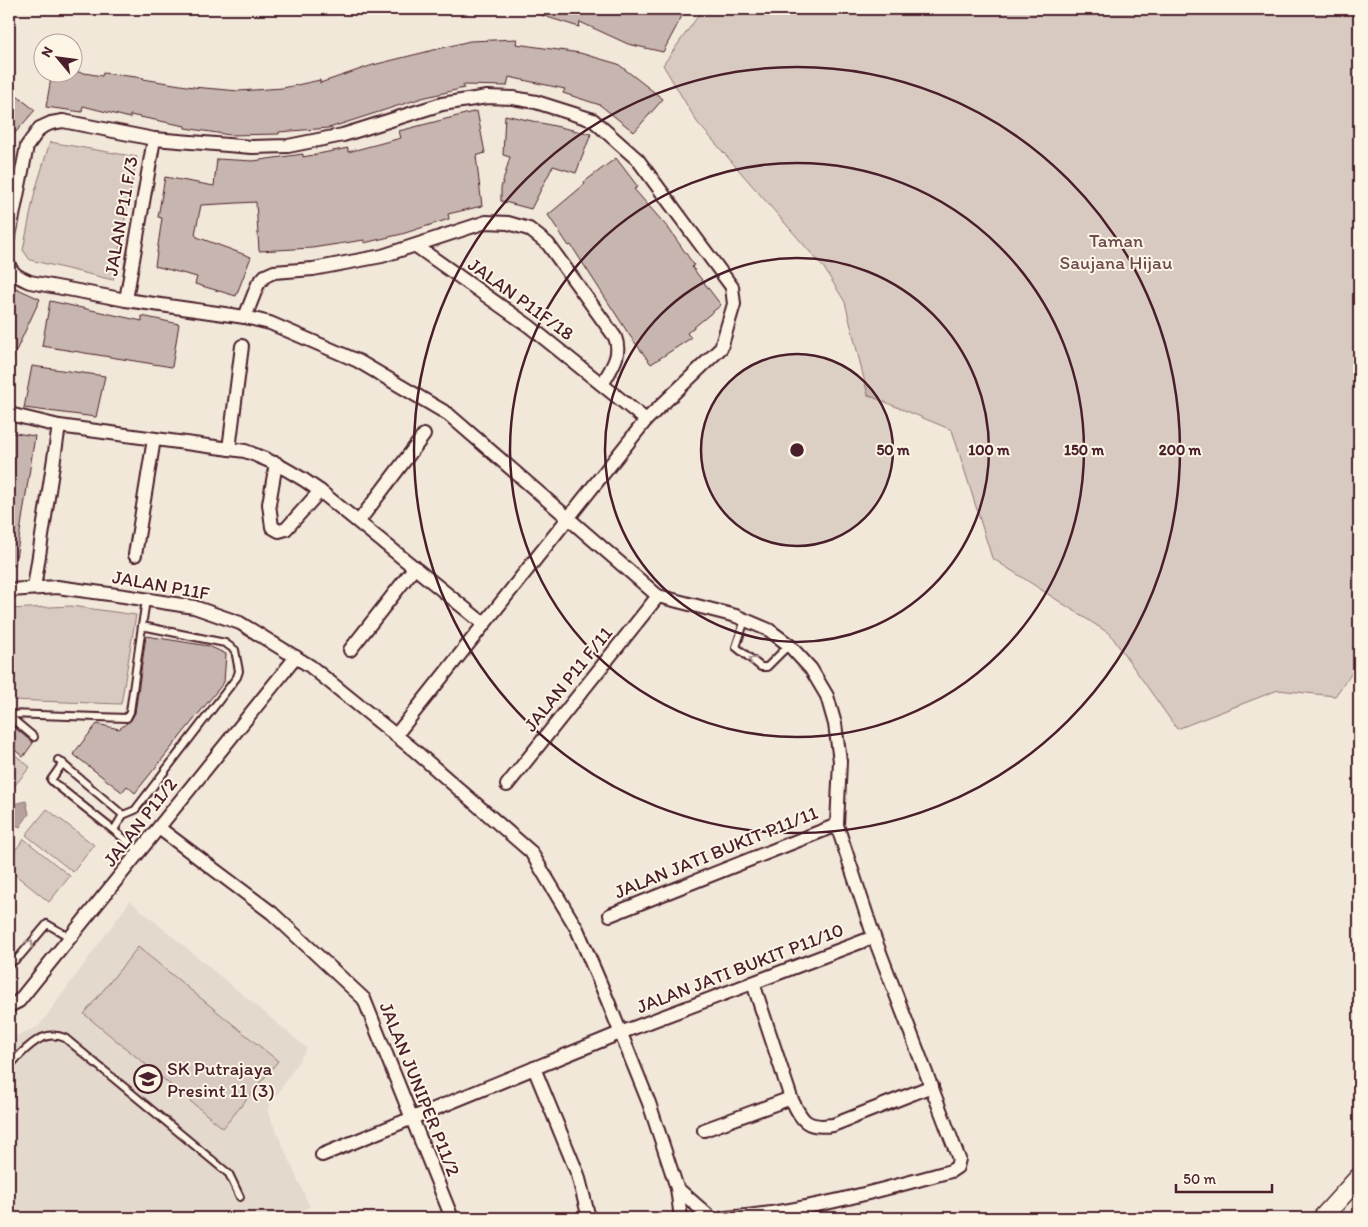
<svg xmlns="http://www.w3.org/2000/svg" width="1368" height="1227" viewBox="0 0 1368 1227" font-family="Itim,sans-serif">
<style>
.built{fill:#e4d9cd}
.green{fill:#d8cac0;stroke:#917476}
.water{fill:#b6a19c;stroke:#8b6d6f}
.building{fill:#c7b6af;stroke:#4a1f2b}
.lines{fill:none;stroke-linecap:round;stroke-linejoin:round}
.service-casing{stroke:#4a1f2b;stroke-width:10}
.minor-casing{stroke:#4a1f2b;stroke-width:16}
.secondary-casing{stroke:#4a1f2b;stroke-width:21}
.service{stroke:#fcf5e5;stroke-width:6}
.minor{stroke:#fcf5e5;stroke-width:12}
.secondary{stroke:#fcf5e5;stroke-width:18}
.oneway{stroke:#a38a88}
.ring{fill:none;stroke:#4a1f2b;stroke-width:2.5}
.labels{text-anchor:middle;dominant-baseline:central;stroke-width:4;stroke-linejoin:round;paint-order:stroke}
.street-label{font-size:19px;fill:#4a1f2b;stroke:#fcf5e5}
.park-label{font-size:19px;fill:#6e4a50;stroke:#fcf5e5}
.poi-label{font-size:19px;fill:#4a1f2b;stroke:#fcf5e5;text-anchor:start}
.centre{fill:#4a1f2b;stroke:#fcf5e5;stroke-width:2.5}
.ring-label{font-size:15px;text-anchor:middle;font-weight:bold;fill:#4a1f2b;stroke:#fcf5e5;stroke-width:4;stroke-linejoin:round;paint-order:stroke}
</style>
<rect width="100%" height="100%" fill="#f1e8da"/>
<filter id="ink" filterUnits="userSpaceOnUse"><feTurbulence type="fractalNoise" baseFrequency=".02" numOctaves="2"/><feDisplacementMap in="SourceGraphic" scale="10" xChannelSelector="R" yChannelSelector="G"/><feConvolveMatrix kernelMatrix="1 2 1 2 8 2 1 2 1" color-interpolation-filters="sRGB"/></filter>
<g filter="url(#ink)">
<polygon class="built" points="130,901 307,1048 267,1110 310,1207 288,1218 9,1218 9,1039 39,1026"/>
<g class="green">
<polygon points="703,9 1359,9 1359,663 1335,696 1278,690 1177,729 1110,634 992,558 952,430 868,395 845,302 824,268 697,122 663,65"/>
<polygon points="50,142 137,157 113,280 30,260 23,250 35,191"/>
<polygon points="71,606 136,615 121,704 9,700 9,609"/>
<polygon points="9,750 30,767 11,790 9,788"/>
<polygon points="47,809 94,845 73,872 26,835"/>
<polygon points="24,839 70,876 49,902 9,870 9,858"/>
<polygon points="138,947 278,1061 223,1128 84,1014"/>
</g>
<polygon class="water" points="26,801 29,814 20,827 9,822 9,805"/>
<g class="building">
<polygon points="529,9 660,9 683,14 663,52 628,44 580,22 579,27 528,11"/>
<polygon points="517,39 516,44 580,53 618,64 663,99 634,132 600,105 563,93 565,89 509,77 507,86 463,85 464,88 422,98 329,128 279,132 279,134 230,135 185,128 185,126 130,115 130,118 83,106 82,112 46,107 52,72 72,71 102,76 103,73 144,78 143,79 193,87 239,91 283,88 320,80 320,83 373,65 470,41"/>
<polygon points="9,90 35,110 9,140"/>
<polygon points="477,111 485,153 476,156 482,206 448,214 449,219 402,234 364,243 364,240 312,248 259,251 256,202 201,205 195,234 197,237 251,257 236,296 195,284 197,277 155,266 162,218 158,217 165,177 214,186 217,159 253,161 303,154 303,157 348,148 348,152 401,138 399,131"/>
<polygon points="505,115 591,134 576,173 553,166 531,209 501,201 501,188 510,157 503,155"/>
<polygon points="616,158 638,187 634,189 669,229 694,265 692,267 721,305 687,333 691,338 651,364 630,336 571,245 569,246 548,215 585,184 584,182"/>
<polygon points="9,285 40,299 9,366"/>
<polygon points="50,301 142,321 142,316 179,324 172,367 42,346"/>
<polygon points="32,366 105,376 96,417 24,408"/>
<polygon points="9,432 35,436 15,565 9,565"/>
<polygon points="146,636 209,646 226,654 224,682 135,793 127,786 122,792 73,754 97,724 119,729 131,720 135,713"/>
<polygon points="9,723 33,743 23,757 9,745"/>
</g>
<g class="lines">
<defs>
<g id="service">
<polyline points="745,620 736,647 761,667 767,667 789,645"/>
<polyline points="142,626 146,600"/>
<polyline points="9,714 127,718 130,712 142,626 225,643 235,650 239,671 237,677 135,810 123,815 58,760"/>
<polyline points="9,716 34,737"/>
<polyline points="63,763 51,780 54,783 141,852"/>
<polyline points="114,830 123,815"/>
<polyline points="9,965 20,956 47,924 71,938"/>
<path d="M9 1066C24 1051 41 1028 65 1038L229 1174 240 1197"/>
</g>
<g id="minor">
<polyline points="9,236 27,146 40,128 51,123 63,121 154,139 252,147 288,146 343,135 442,104 487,97 513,98 536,102 593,120 638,160 732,287 734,304 721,348 646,420 396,735"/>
<polyline points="416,246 529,326 646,420"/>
<path d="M9 265C12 275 21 278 30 282L126 300 245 317 270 323 358 361 448 414 658 596 736 616 769 630 789 645 811 669 827 696 835 724 840 761 837 825 874 937 959 1159 957 1167 951 1171C877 1191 801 1213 724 1218"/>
<polyline points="126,300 154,139"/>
<path d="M245 317 258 284 265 276 274 272 313 269 382 256 486 222 508 223 529 229 548 244 615 337C622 355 612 367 603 383"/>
<path d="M9 414 59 426 245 451C273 461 296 473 320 491L484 624"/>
<polyline points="229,449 242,346"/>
<polyline points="276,463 269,504 272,527 279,531 286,529 320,491"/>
<polyline points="359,521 424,435"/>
<polyline points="135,555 154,439"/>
<polyline points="34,588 59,426"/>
<polyline points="9,590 57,587 124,596 194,607 240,623 310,666 414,750 531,852 577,929 607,999 649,1103 677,1188 681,1218"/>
<polyline points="350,650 415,567"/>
<polyline points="507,785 658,596"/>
<polyline points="159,828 272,913 364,999 452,1218"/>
<polyline points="610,915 837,825"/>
<path d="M753 983 791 1098C802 1121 806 1129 833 1125L932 1086"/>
<polyline points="9,1006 19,1001 27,991 296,657"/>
<polyline points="534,1068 578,1175 589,1218"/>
<polyline points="704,1130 791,1098"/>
<polyline points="322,1155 620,1033 874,937"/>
<polyline points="677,1188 711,1218"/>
</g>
<polyline id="secondary" points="1322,1218 1359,1177"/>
</defs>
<use href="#service" class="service-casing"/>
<use href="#minor" class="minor-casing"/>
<use href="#secondary" class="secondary-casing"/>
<use href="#service" class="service"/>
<use href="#minor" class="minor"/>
<use href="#secondary" class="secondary"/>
</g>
<defs><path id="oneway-chevron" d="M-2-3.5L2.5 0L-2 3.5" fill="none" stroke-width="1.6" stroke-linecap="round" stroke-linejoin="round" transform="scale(1.25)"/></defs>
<g class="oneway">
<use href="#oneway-chevron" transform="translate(752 660) rotate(-143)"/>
<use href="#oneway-chevron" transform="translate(30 943) rotate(-52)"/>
</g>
</g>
<circle cx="797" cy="450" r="96" fill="#4a1f2b" fill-opacity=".12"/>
<g class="ring">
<circle cx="797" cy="450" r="96"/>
<circle cx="797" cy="450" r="192"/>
<circle cx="797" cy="450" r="287"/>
<circle cx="797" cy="450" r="383"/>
</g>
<defs>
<symbol id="school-ring" viewBox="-11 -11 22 22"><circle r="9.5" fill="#fcf5e5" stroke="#4a1f2b" stroke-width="1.5"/><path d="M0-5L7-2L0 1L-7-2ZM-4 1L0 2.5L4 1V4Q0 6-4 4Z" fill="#4a1f2b"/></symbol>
</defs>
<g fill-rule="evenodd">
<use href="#school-ring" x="132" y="1063" width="32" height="32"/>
</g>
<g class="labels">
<g class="street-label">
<text transform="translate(121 216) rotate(-80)">JALAN P11 F/3</text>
<text transform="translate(521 299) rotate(36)">JALAN P11F/18</text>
<text transform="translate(161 585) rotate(10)">JALAN P11F</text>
<text transform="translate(568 679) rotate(-51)">JALAN P11 F/11</text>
<text transform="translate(140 822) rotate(-52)">JALAN P11/2</text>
<text transform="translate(716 852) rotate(-22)">JALAN JATI BUKIT P11/11</text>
<text transform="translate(740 968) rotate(-21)">JALAN JATI BUKIT P11/10</text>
<text transform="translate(420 1089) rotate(68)">JALAN JUNIPER P11/2</text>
</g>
<g class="park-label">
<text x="1116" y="240">Taman<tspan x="1116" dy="22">Saujana Hijau</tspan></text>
</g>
<g class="poi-label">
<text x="167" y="1068">SK Putrajaya<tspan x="167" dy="22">Presint 11 (3)</tspan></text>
</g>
</g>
<circle cx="797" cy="450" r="8" class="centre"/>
<g class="ring-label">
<text x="893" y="455">50 m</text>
<text x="989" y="455">100 m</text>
<text x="1084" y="455">150 m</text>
<text x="1180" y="455">200 m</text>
</g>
<rect width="1368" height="1227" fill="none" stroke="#fcf5e5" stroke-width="30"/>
<rect x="15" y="15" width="1338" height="1197" fill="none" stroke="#4a1f2b" stroke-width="2" filter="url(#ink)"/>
<g transform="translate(58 58) rotate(299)"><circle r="24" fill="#fcf5e5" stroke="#b59f9b"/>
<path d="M0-4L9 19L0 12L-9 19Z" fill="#4a1f2b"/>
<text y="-8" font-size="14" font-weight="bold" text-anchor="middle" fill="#4a1f2b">N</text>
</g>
<path d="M1176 1184v8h96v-8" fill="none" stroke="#4a1f2b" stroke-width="2.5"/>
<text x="1183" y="1184" font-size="15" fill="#4a1f2b" stroke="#fcf5e5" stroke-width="4" paint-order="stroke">50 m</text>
</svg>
